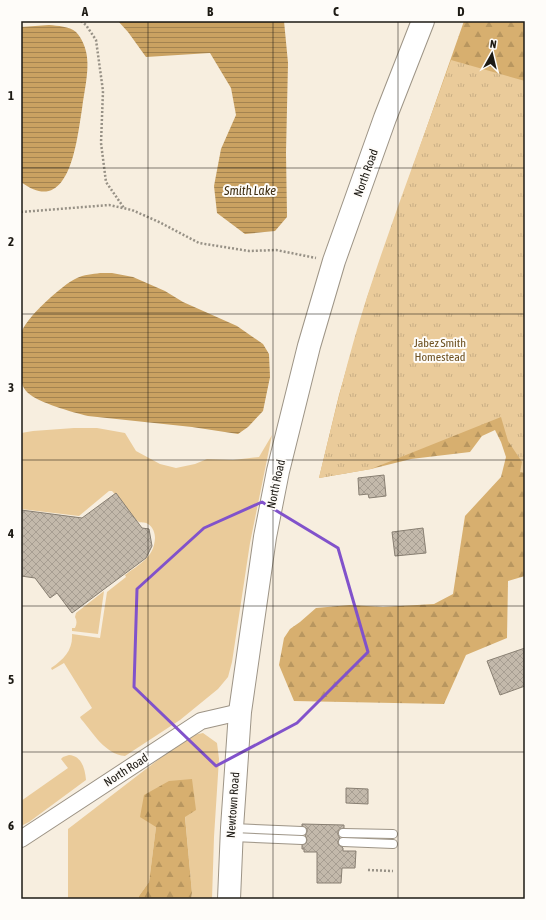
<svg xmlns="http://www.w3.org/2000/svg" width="546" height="920" viewBox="0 0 546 920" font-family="'Asap Condensed',sans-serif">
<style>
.green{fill:#eacb9a}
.forest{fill:url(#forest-firs)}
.park{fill:url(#park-tufts)}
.water{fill:url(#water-rules)}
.building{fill:url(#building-cross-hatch);stroke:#887f72}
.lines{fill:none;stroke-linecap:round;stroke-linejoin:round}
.service-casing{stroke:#9d9486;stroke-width:10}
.minor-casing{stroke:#9d9486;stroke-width:18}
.secondary-casing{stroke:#9d9486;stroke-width:24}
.path{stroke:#979186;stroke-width:2.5;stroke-dasharray:2 2;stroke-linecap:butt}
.service{stroke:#fff;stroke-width:8}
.minor{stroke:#fff;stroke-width:16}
.secondary{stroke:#fff;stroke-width:22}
.marked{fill:none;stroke:#8152cb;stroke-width:3;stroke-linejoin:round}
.grid{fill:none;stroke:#1d1a14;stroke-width:1;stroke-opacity:0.55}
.labels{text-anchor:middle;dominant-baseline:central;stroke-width:4;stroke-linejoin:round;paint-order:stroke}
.street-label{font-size:12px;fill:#1d1a14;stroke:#fefcf9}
.park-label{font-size:12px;fill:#6e5222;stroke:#fefcf9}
.water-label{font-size:13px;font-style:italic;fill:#402f12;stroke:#fefcf9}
.neatline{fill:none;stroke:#1d1a14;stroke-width:1.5}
.grid-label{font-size:13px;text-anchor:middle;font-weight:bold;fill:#1d1a14}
</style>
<defs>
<pattern id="forest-firs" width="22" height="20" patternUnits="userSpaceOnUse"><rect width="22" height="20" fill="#d7af6f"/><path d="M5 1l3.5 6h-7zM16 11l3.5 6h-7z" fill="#b8965f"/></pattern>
<pattern id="park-tufts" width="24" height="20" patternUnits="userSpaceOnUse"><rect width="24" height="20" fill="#eacb9a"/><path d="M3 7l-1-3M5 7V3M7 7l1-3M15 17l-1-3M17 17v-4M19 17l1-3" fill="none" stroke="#c8ae84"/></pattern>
<pattern id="water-rules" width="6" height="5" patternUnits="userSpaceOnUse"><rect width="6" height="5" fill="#caa262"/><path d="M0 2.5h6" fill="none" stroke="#a38350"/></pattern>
<pattern id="building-cross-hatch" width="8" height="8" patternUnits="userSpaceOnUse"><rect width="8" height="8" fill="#c3b9ab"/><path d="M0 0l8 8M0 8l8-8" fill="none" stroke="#a79e92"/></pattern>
</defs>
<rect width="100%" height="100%" fill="#f7eedf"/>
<g class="green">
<path d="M74 428H97L125 433 136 451 160 464 176 468 195 464 207 459 233 460 259 457 272 435 250 543 232 662 228 677 218 689 180 720 125 756C105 754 94 734 81 719L80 717 92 708 64 663 52 670 51 668C64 659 73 650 72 634L100 638 107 592 126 577 125 575C139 564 154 558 155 538 155 533 153 527 148 524 146 522 142 523 139 522 133 518 118 497 112 491H109L79 516 21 509V433L33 431Z"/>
<path d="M104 591 98 634 72 631V628H75C77 624 77 620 75 617L76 613Z"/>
<polygon points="203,733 217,743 219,759 214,837 212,899 191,899 192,893 185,816 156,827 149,882 139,896 139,899 68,899 68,829 189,736"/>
<path d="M69 755C82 756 85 769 86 780L29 822 21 826V801L68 768 61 759 63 757Z"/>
</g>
<g class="forest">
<polygon points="464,21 525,21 525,576 508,581 507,638 466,655 444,704 294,701 279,665 284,638 290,629 300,622 316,608 350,605 383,607 434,604 453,594 465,516 501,477 506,457 501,442 495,430 482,436 470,452 411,459 371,469 319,478 339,395 367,298"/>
<polygon points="192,779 196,810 185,817 192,893 191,899 139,899 139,896 149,882 156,827 140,817 144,795 169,781"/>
</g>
<path class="park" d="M451 60 525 81V473L520 472 522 462 508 441 501 417 371 469 319 478C334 417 348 356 367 297 393 217 423 139 451 60Z"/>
<g class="water">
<polygon points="118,21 284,21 288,63 286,153 287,217 275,231 245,234 217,213 214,186 221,149 236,115 231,88 210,53 146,57 128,32"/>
<path d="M49 25C58 26 69 26 76 32 82 38 86 48 87 57 89 73 84 92 82 109 77 139 70 219 21 182V27Z"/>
<path d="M100 273H112L133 277 165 291 183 302 237 326 263 344 269 354 270 377 263 411 248 427 238 434 192 427 88 416C72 412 39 403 28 393 19 385 21 375 21 364 21 355 19 343 21 334 24 319 63 284 77 278 83 275 93 274 100 273Z"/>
</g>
<g class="building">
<polygon points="384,475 386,496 369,498 368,494 359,495 358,478"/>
<polygon points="116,493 142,528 149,529 152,546 146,558 72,613 57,593 50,598 35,578 21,576 21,510 82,518"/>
<polygon points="423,528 426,553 395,556 392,532"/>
<polygon points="525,648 525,686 500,695 487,661"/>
<polygon points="346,788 368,789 368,804 346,803"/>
<polygon points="302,824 344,825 344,828 338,831 338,835 340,838 338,841 338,844 343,848 343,851 356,851 355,868 342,868 341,883 317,883 317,852 304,852 304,849 302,849 302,845 306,843 307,840 305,835 307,832 307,829 302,826"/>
</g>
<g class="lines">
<defs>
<g id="service">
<polyline points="233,828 302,831"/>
<polyline points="343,833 393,834"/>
<polyline points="233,837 302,840"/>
<polyline points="343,842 393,844"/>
</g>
<polyline id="minor" points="21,839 201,721 240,712"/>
<polyline id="secondary" points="229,899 232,828 240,712 265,537 278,471 309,346 334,261 385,118 423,21"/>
</defs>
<use href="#service" class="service-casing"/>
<use href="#minor" class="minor-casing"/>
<use href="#secondary" class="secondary-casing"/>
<g class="path">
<polyline points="81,21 86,25 96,40 103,91 101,143 106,182 124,208"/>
<polyline points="21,212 109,205 132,210 159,222 199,243 249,251 276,250 316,258"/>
<polyline points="368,870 393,871"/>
</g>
<use href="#service" class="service"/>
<use href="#minor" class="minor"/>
<use href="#secondary" class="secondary"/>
</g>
<path class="marked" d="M262 502 338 548 368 652 297 723 216 766 134 687 137 589 204 528Z"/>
<path class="grid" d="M148 21V899M273 21V899M398 21V899M21 168H525M21 314H525M21 460H525M21 606H525M21 752H525"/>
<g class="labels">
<g class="street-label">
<text transform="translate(366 173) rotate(-70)">North Road</text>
<text transform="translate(276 484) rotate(-78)">North Road</text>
<text transform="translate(126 770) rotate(-33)">North Road</text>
<text transform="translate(233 805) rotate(-86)">Newtown Road</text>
</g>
<g class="park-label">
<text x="440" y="343">Jabez Smith<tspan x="440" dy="14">Homestead</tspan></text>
</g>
<g class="water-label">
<text x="250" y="190">Smith Lake</text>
</g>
</g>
<rect width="546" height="920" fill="none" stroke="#fefcf9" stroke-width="44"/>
<g transform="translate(492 54) rotate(8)" stroke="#fefcf9" stroke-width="3" paint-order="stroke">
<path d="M0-3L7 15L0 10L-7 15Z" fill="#1d1a14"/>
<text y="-6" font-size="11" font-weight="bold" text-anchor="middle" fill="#1d1a14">N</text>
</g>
<rect x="22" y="22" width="502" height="876" class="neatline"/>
<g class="grid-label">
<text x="85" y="16">A</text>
<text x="210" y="16">B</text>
<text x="336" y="16">C</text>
<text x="461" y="16">D</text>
<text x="11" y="100">1</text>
<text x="11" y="246">2</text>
<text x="11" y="392">3</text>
<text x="11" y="538">4</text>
<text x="11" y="684">5</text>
<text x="11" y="830">6</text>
</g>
</svg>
